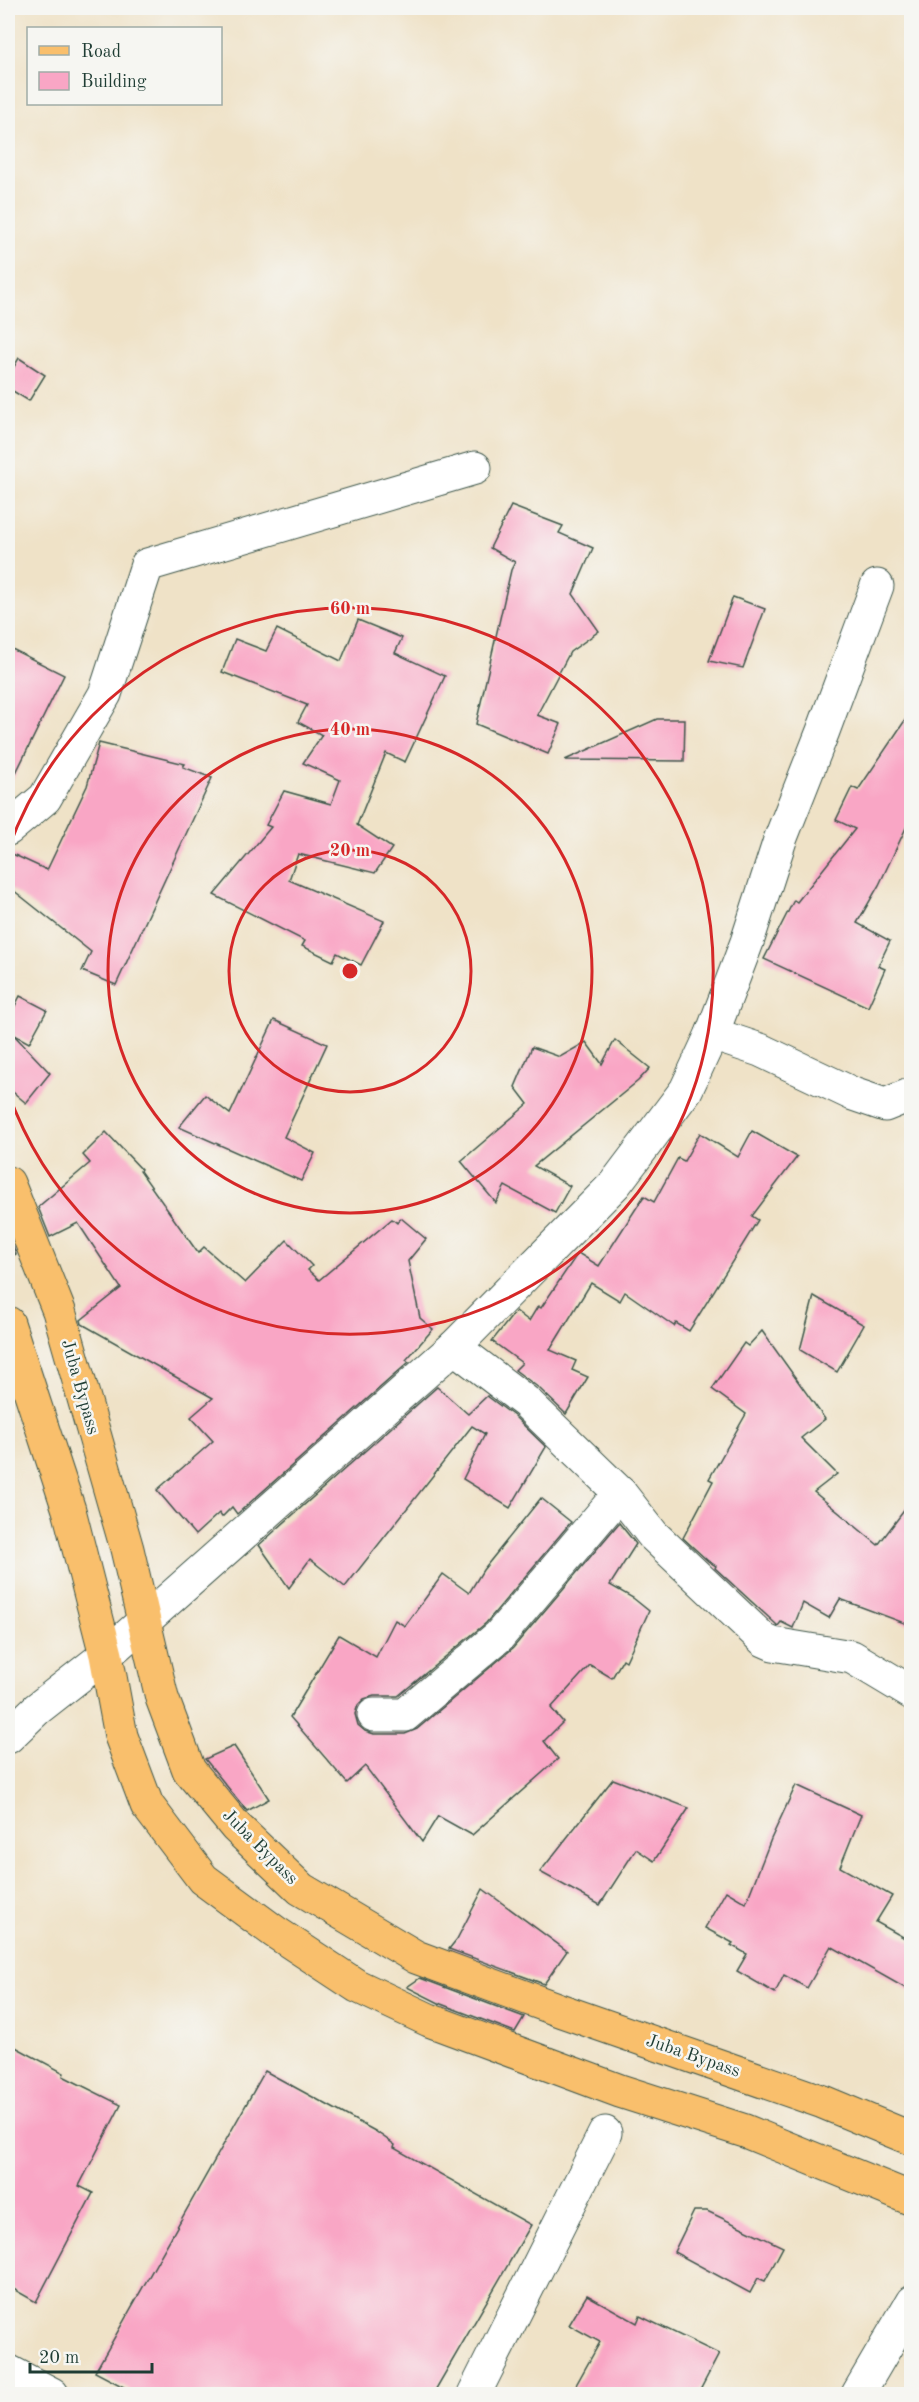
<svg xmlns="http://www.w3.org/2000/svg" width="919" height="2402" viewBox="0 0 919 2402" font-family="'Old Standard TT',serif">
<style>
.building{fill:#f9a6c5}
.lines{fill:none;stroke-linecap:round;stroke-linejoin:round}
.minor-casing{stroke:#3e564a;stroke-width:35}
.primary-casing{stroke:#3e564a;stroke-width:35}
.minor{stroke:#fff;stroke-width:33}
.primary{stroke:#f9bf6c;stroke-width:33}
.ring{fill:none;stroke:#d62828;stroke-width:3}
.labels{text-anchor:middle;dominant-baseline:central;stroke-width:5;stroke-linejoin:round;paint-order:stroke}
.street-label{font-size:18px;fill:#1f3d34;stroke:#f6f6f2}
.centre{fill:#d62828;stroke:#f6f6f2;stroke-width:3}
.ring-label{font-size:18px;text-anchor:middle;font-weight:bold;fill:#d62828;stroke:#f6f6f2;stroke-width:5;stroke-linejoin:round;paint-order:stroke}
</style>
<rect width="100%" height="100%" fill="#f6f6f2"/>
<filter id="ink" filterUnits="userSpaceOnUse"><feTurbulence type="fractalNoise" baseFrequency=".0167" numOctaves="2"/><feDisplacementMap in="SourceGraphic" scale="12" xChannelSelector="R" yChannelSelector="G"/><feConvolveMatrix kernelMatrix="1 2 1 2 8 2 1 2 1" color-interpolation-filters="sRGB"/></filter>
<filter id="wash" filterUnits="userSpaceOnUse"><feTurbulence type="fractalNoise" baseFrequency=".008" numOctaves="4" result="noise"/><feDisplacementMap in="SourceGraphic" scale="24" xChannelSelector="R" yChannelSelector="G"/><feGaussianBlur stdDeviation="1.35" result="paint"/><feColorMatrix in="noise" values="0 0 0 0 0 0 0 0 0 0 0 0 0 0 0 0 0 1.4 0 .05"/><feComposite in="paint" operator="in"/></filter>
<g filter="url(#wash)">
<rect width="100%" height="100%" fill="#efe2c7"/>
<g id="blocks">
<g class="building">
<polygon points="19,358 45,375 29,401 8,388 8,377"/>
<polygon points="511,506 563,526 559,533 593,548 573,594 599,631 570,652 537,715 561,724 548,754 476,724 511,570 515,562 490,548"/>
<polygon points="733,597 765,609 743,668 709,661"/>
<polygon points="358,620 402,638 395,653 445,676 405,762 386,753 357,825 392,848 375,873 298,854 289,880 384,921 361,965 337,953 333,961 302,946 305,941 214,895 271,827 266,825 284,791 331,804 340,780 303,763 322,735 298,722 307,705 222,672 235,639 266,651 277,629 341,661"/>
<polygon points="8,647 64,675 8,789"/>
<polygon points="912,710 912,815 879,885 857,923 890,941 878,966 885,969 868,1007 764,959 794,900 797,902 855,829 836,820 852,787 858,790"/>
<polygon points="657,719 685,719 684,761 565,760"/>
<polygon points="99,743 185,764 183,767 212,778 116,985 82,971 91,952 8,886 8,852 47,870 87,786"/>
<polygon points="20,996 47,1010 29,1043 13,1034 50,1073 26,1103 8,1088 8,1020"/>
<polygon points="274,1020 327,1044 284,1137 315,1153 301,1181 179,1127 205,1095 230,1114"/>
<polygon points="615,1040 650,1068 638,1081 534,1166 570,1186 555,1213 505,1186 496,1203 461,1161 528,1104 515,1087 532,1047 560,1057 586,1042 602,1064"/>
<polygon points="752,1131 797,1157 752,1216 758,1220 689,1331 676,1323 674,1326 625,1292 620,1301 591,1283 550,1350 576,1361 572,1370 588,1377 566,1414 539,1388 515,1370 522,1363 492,1341 516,1311 529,1321 538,1306 541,1308 578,1253 599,1266 644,1196 654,1202 678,1158 684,1161 700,1133 738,1157"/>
<polygon points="106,1132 141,1169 140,1171 198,1253 204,1247 245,1283 287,1240 312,1266 308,1270 319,1280 392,1219 397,1223 401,1218 426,1239 408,1261 420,1318 433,1329 406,1360 409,1362 237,1514 232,1507 222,1517 219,1513 195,1535 157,1490 213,1441 191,1417 213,1398 82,1324 81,1320 121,1288 78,1223 50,1237 38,1207 90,1163 83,1155"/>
<polygon points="8,1233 16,1254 8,1259"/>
<polygon points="814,1296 864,1325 837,1372 800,1350"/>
<polygon points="762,1331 825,1419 801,1438 837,1474 814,1492 878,1545 912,1500 912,1626 840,1599 829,1618 803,1603 793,1628 781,1622 778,1626 715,1568 716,1566 708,1561 683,1538 713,1481 709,1479 746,1414 712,1389 744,1343 748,1346"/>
<polygon points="437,1387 468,1414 487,1396 514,1416 546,1447 510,1508 463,1479 485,1434 472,1426 345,1587 310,1559 289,1588 259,1545"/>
<polygon points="541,1498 571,1522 486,1623 398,1696 374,1696 364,1699 358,1705 355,1714 358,1725 365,1731 374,1734 405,1734 417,1729 513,1648 619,1523 636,1544 610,1585 633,1598 649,1611 626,1661 623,1659 612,1678 590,1665 551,1708 563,1722 544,1741 558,1759 472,1835 438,1816 422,1842 365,1766 347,1783 290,1717 339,1635 376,1657 395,1620 405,1626 443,1574 469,1593 483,1570"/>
<polygon points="234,1746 269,1799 247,1811 205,1759"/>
<polygon points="613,1779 689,1808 654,1861 636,1849 600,1905 540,1872"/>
<polygon points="796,1785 861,1815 840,1867 892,1896 876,1922 912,1942 912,1992 831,1946 807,1988 784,1975 775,1993 737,1971 747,1954 731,1945 733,1943 705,1928 726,1891 746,1903 771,1839"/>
<polygon points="483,1889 567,1951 544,1984 449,1949 457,1939"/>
<polygon points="420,1978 524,2017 515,2032 441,2004 407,1987"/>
<polygon points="8,2043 64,2073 63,2076 121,2105 79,2186 93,2193 36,2302 8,2286"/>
<polygon points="265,2071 375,2131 395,2145 394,2148 531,2225 433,2394 137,2394 95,2372"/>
<polygon points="694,2211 707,2211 783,2247 765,2281 758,2278 750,2293 674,2252"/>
<polygon points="587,2295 637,2323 640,2316 719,2354 698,2394 571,2394 600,2342 569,2325"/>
</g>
</g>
</g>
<g filter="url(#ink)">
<use href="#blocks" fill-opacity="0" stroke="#3e564a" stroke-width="1.5"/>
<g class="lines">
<defs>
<g id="minor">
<polyline points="8,829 45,798 105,694 147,565 475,468"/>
<polyline points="712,1034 760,1050 853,1094 885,1105 912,1094"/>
<polyline points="454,1347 526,1402 620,1493 653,1535 764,1640 773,1644 852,1657 912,1693"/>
<polyline points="374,1715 405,1715 499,1636 620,1493"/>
<polyline points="8,1737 37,1709 106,1655 454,1347 615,1184 686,1090 712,1034 747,942 780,840 823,731 877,586"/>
<polyline points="8,2371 52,2394"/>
<polyline points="474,2394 605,2133"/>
<polyline points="858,2394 912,2302"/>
</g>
<g id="primary">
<polyline points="8,1183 59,1311 127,1549 162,1698 189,1770 236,1827 301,1889 416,1957 562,2011 823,2102 912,2139"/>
<polyline points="8,1323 69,1510 106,1655 121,1736 147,1805 203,1879 275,1932 357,1986 429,2020 620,2091 745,2131 912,2199"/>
</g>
</defs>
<use href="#minor" class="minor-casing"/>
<use href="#primary" class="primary-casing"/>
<use href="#minor" class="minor"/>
<use href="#primary" class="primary"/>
</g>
</g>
<g class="ring">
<circle cx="350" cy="971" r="121"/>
<circle cx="350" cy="971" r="242"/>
<path d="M8 850A363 363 0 1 1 8 1092"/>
</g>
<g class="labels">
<g class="street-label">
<text transform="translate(80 1387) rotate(74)">Juba Bypass</text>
<text transform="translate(260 1847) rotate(45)">Juba Bypass</text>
<text transform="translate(693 2056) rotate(19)">Juba Bypass</text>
</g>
</g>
<circle cx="350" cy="971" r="9" class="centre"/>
<g class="ring-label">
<text x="350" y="614">60 m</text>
<text x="350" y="735">40 m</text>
<text x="350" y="856">20 m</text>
</g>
<rect width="919" height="2402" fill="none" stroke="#f6f6f2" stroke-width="30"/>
<rect x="27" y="27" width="195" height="78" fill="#f6f6f2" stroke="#a0aca6" stroke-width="1.5"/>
<rect x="39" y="46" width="30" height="9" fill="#f9bf6c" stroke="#a0aca6" stroke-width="1.5"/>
<text x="81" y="57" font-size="18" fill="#1f3d34">Road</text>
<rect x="39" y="72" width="30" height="18" fill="#f9a6c5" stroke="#a0aca6" stroke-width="1.5"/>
<text x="81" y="87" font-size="18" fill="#1f3d34">Building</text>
<path d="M30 2363v9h122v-9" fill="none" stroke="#1f3d34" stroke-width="3"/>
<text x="39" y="2363" font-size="18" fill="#1f3d34" stroke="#f6f6f2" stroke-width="4.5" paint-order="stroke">20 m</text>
</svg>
